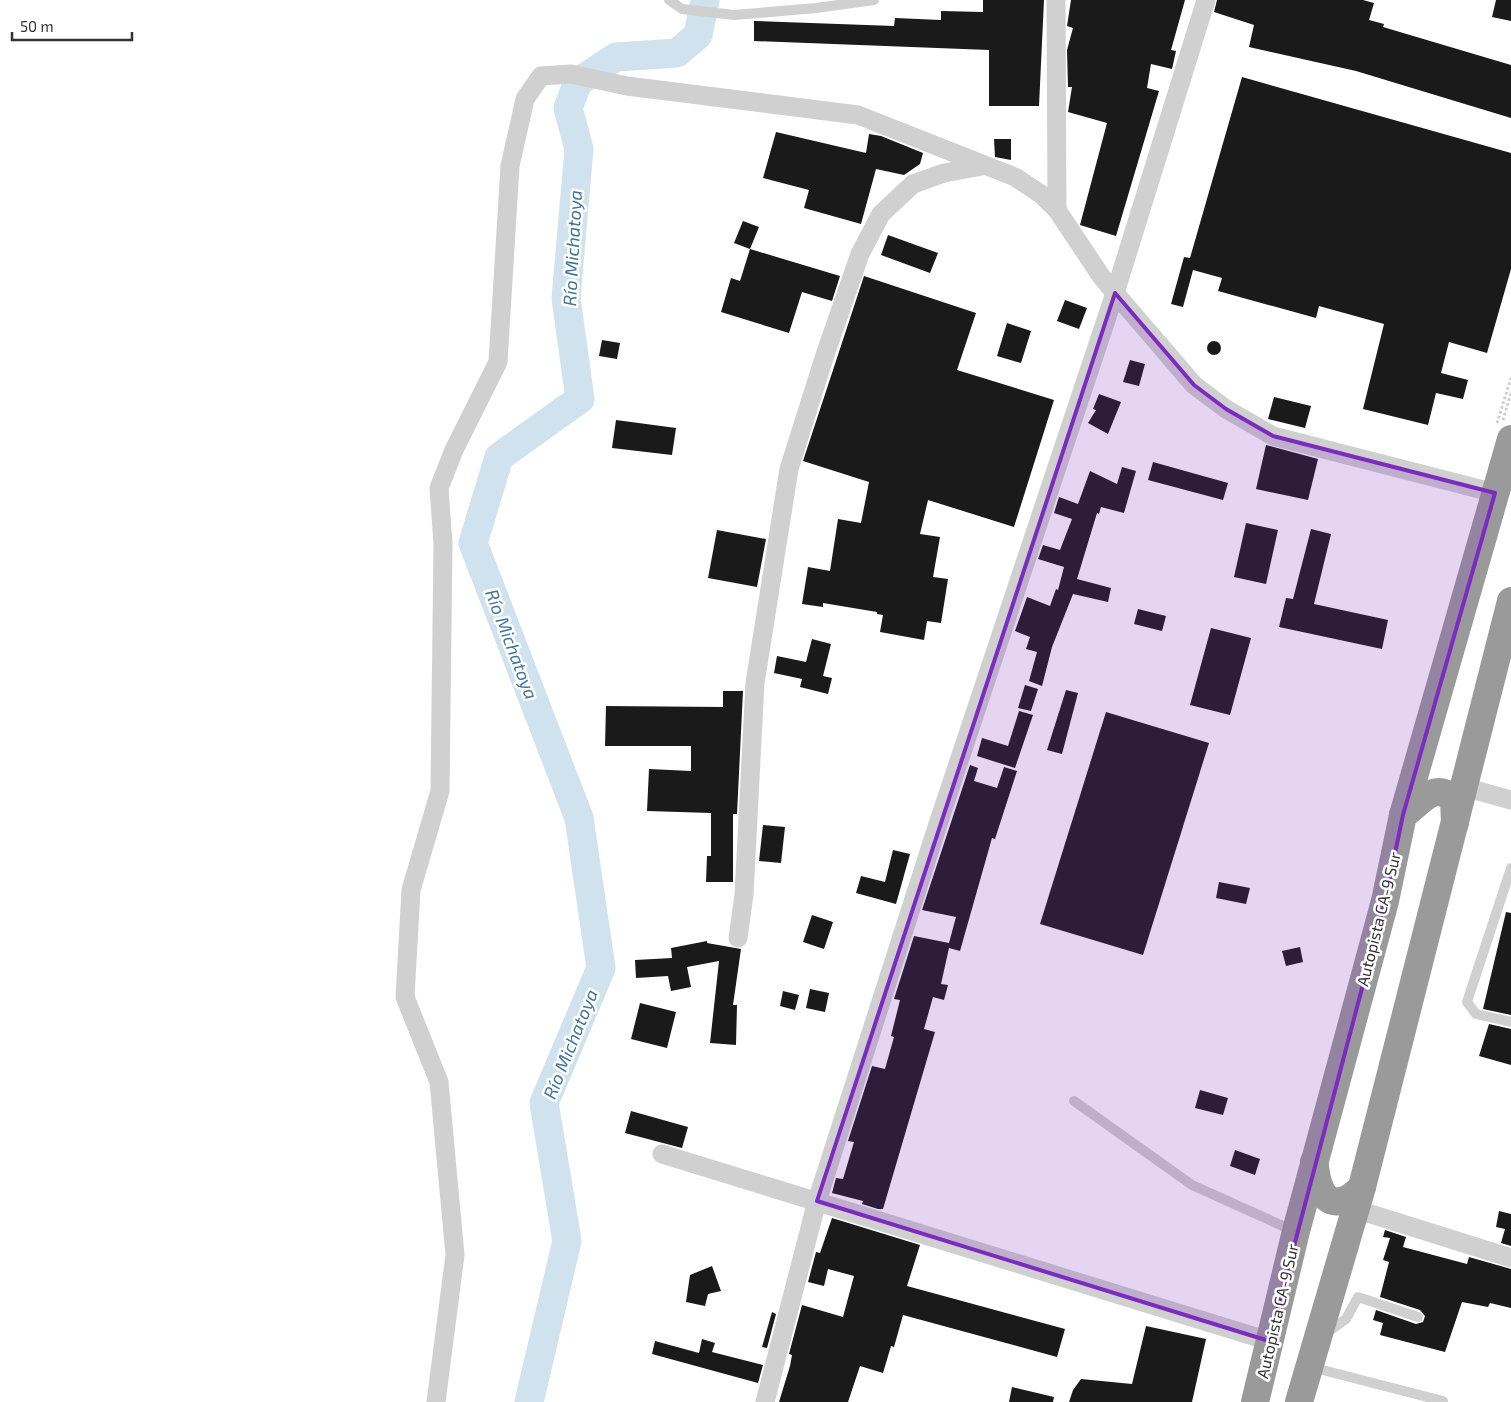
<svg xmlns="http://www.w3.org/2000/svg" width="1511" height="1402" viewBox="0 0 1511 1402" font-family="'Exo 2',sans-serif">
<style>
.lines{fill:none;stroke-linecap:round;stroke-linejoin:round}
.river{stroke:#cfe2ee;stroke-width:29}
.building{fill:#1a1a1a}
.path{stroke:#cdcdcd;stroke-width:3;stroke-dasharray:2.5 2.5;stroke-linecap:butt}
.lane{stroke:#d0d0d0;stroke-width:10}
.street{stroke:#d0d0d0;stroke-width:19}
.highway{stroke:#9a9a9a;stroke-width:28}
.marked{fill:#7b2cbf;fill-opacity:0.2;stroke:#7b2cbf;stroke-width:4;stroke-linejoin:round}
.labels{text-anchor:middle;dominant-baseline:central;stroke-width:5;stroke-linejoin:round;paint-order:stroke}
.street-label{font-size:16px;fill:#333;stroke:#fff}
.water-label{font-size:18px;font-style:italic;fill:#3f7597;stroke:#fff}
</style>
<rect width="100%" height="100%" fill="#fff"/>
<g class="lines">
<polyline class="river" points="529,1402 567,1241 544,1103 601,968 579,818 473,543 499,457 580,399 566,298 579,149 568,108 578,82 616,57 677,53 698,35 705,0"/>
</g>
<g class="building">
<polygon points="983,0 1044,0 1039,106 989,106 989,50 754,41 754,21 894,26 895,18 941,20 941,11 983,12"/>
<polygon points="1071,0 1185,0 1171,50 1176,51 1172,69 1151,64 1147,88 1159,91 1116,236 1080,225 1107,123 1068,112 1072,87 1068,87 1067,50 1073,28 1067,26"/>
<polygon points="1217,0 1363,0 1374,3 1369,20 1384,24 1383,27 1511,65 1511,118 1356,71 1249,47 1254,25 1214,12"/>
<polygon points="1496,0 1511,0 1511,21 1492,17"/>
<polygon points="1242,77 1511,153 1511,269 1487,353 1449,342 1441,373 1468,380 1463,399 1436,393 1428,425 1363,409 1384,324 1319,306 1316,318 1218,291 1222,278 1193,270 1183,307 1171,304 1184,257 1190,258"/>
<polygon points="776,132 866,153 869,134 881,136 923,153 920,164 904,175 876,169 861,224 804,208 809,190 763,178"/>
<polygon points="994,139 1011,139 1011,160 995,157"/>
<polygon points="743,221 759,227 750,249 734,243"/>
<polygon points="888,235 938,253 930,273 881,255"/>
<polygon points="750,249 840,276 832,301 802,292 789,333 721,312 731,278 740,281"/>
<polygon points="864,276 976,313 957,370 1054,400 1014,527 928,500 920,534 940,537 933,577 948,579 941,623 927,621 924,640 880,632 883,615 877,614 877,612 823,603 823,607 802,604 808,567 830,571 838,519 861,523 869,482 803,461"/>
<polygon points="1065,300 1087,308 1079,329 1057,321"/>
<polygon points="1007,323 1031,331 1021,363 997,356"/>
<polygon points="602,340 620,343 617,359 599,356"/>
<circle cx="1214" cy="348" r="7"/>
<polygon points="1130,360 1145,364 1139,386 1123,382"/>
<polygon points="1099,394 1121,402 1108,434 1088,423 1096,410 1093,409"/>
<polygon points="1274,397 1311,406 1305,428 1268,419"/>
<polygon points="616,420 676,428 672,455 612,448"/>
<polygon points="1266,445 1318,459 1308,500 1256,489"/>
<polygon points="1153,462 1228,483 1223,500 1148,480"/>
<polygon points="1122,467 1136,471 1124,513 1101,507 1099,514 1097,513 1077,579 1111,588 1108,602 1073,594 1052,647 1042,686 1029,681 1037,652 1026,649 1030,637 1015,631 1027,597 1050,606 1056,589 1058,590 1064,567 1038,559 1043,545 1060,550 1072,519 1054,513 1059,497 1078,504 1090,471 1117,484"/>
<polygon points="1246,523 1278,530 1266,584 1234,577"/>
<polygon points="1311,529 1331,534 1314,604 1388,620 1382,649 1279,627 1286,598 1293,599"/>
<polygon points="717,530 766,539 757,587 708,578"/>
<polygon points="1138,609 1166,616 1162,631 1134,624"/>
<polygon points="1211,628 1251,638 1230,715 1190,705"/>
<polygon points="812,639 831,644 823,676 832,678 828,694 800,687 802,679 774,673 777,656 806,662"/>
<polygon points="1025,685 1038,689 1031,711 1018,708"/>
<polygon points="1066,690 1078,693 1062,754 1047,750"/>
<polygon points="723,691 743,691 737,814 733,814 733,882 706,882 707,856 711,856 711,813 647,811 649,769 691,771 691,746 605,746 606,706 723,707"/>
<polygon points="1019,711 1033,715 1015,768 977,756 982,738 1008,746"/>
<polygon points="1106,712 1209,743 1143,955 1040,924"/>
<polygon points="970,765 978,768 974,781 997,788 1004,767 1017,771 995,839 992,838 960,951 949,948 941,984 948,985 944,1000 933,997 924,1029 935,1032 883,1209 878,1209 862,1204 863,1201 832,1193 836,1178 843,1179 854,1142 848,1141 872,1066 885,1069 894,1037 891,1036 900,1000 894,999 914,936 949,943 956,917 922,910"/>
<polygon points="763,825 785,827 781,863 759,861"/>
<polygon points="893,850 910,854 896,904 856,893 861,876 885,882"/>
<polygon points="1219,882 1250,888 1246,904 1216,898"/>
<polygon points="1506,912 1511,913 1511,1015 1483,1009"/>
<polygon points="812,915 833,922 824,949 803,942"/>
<polygon points="707,941 707,943 741,949 733,1005 737,1005 736,1045 710,1043 719,961 687,967 691,987 671,991 668,976 636,978 635,960 672,958 671,948"/>
<polygon points="1300,947 1303,962 1286,966 1282,951"/>
<polygon points="810,989 829,993 825,1012 806,1008"/>
<polygon points="783,991 799,995 795,1010 780,1006"/>
<polygon points="640,1003 676,1012 667,1048 631,1039"/>
<polygon points="1489,1024 1511,1029 1511,1065 1479,1056"/>
<polygon points="1200,1090 1228,1098 1223,1115 1195,1108"/>
<polygon points="631,1111 688,1127 682,1148 625,1133"/>
<polygon points="1235,1150 1260,1159 1255,1175 1230,1166"/>
<polygon points="1499,1211 1511,1214 1511,1246 1501,1243 1505,1229 1496,1227"/>
<polygon points="832,1218 920,1245 907,1286 1065,1329 1057,1357 903,1315 894,1347 891,1346 883,1373 860,1366 848,1402 779,1402 790,1366 792,1355 789,1354 802,1305 843,1317 854,1276 828,1269 824,1286 808,1282 816,1252 820,1253"/>
<polygon points="1385,1230 1406,1237 1403,1247 1467,1264 1469,1257 1511,1269 1511,1308 1490,1303 1488,1307 1462,1302 1445,1352 1380,1335 1383,1323 1373,1320 1376,1310 1416,1324 1423,1322 1425,1316 1420,1310 1380,1297 1389,1262 1383,1260 1390,1238 1383,1237"/>
<polygon points="712,1266 721,1291 708,1294 705,1306 686,1302 690,1275"/>
<polygon points="772,1312 776,1314 767,1348 762,1347"/>
<polygon points="1146,1326 1206,1339 1192,1402 1069,1402 1073,1390 1081,1379 1132,1384"/>
<polygon points="702,1339 715,1343 712,1352 763,1365 758,1383 652,1354 655,1341 699,1353"/>
<polygon points="1012,1387 1054,1397 1053,1402 1009,1402"/>
</g>
<g class="lines">
<g class="path">
<polyline points="1503,420 1511,393"/>
<polyline points="1497,423 1511,378"/>
</g>
<g class="lane">
<polyline points="669,0 682,9 734,15 816,8 874,0"/>
<polyline points="1511,868 1467,1002 1476,1014 1511,1022"/>
<polyline points="1074,1101 1192,1185 1294,1231"/>
<polyline points="1325,1334 1346,1319 1358,1297 1418,1317"/>
<polyline points="1311,1367 1443,1401"/>
</g>
<g class="street">
<polyline points="1056,0 1057,210"/>
<polyline points="1464,787 1511,800"/>
<polyline points="738,938 744,895 755,683 789,469 825,355 860,254 881,214 913,184 944,173 982,166"/>
<polyline points="662,1154 1269,1341"/>
<polyline points="1355,1209 1511,1258"/>
<polyline points="436,1402 455,1255 439,1082 405,997 411,890 440,791 443,544 439,488 454,450 498,362 510,166 525,99 541,76 571,74 627,86 858,115 1015,177 1042,195 1057,210 1101,276 1115,293 1194,385 1226,409 1273,436 1495,493"/>
<polyline points="765,1402 817,1201 939,821 1115,293 1206,0"/>
</g>
<g class="highway">
<path d="M1403 815C1419 805 1433 780 1454 799L1455 823"/>
<path d="M1314 1162C1316 1170 1316 1178 1319 1185 1328 1211 1348 1202 1362 1187"/>
<polyline points="1255,1402 1296,1231 1385,901 1403,815 1511,439"/>
<polyline points="1299,1402 1362,1187 1511,601"/>
</g>
</g>
<path class="marked" d="M1115 293 1194 385 1226 409 1273 436 1495 493 1403 815 1385 901 1269 1341 817 1201Z"/>
<g class="labels">
<g class="street-label">
<text transform="translate(1378 919) rotate(-76)">Autopista CA-9 Sur</text>
<text transform="translate(1277 1311) rotate(-77)">Autopista CA-9 Sur</text>
</g>
<g class="water-label">
<text transform="translate(572 248) rotate(-87)">Río Michatoya</text>
<text transform="translate(512 644) rotate(69)">Río Michatoya</text>
<text transform="translate(570 1044) rotate(-68)">Río Michatoya</text>
</g>
</g>
<path d="M12 32v8h120v-8" fill="none" stroke="#333333" stroke-width="2.5"/>
<text x="20" y="32" font-size="15" fill="#333333" stroke="#ffffff" stroke-width="4" paint-order="stroke">50 m</text>
</svg>
